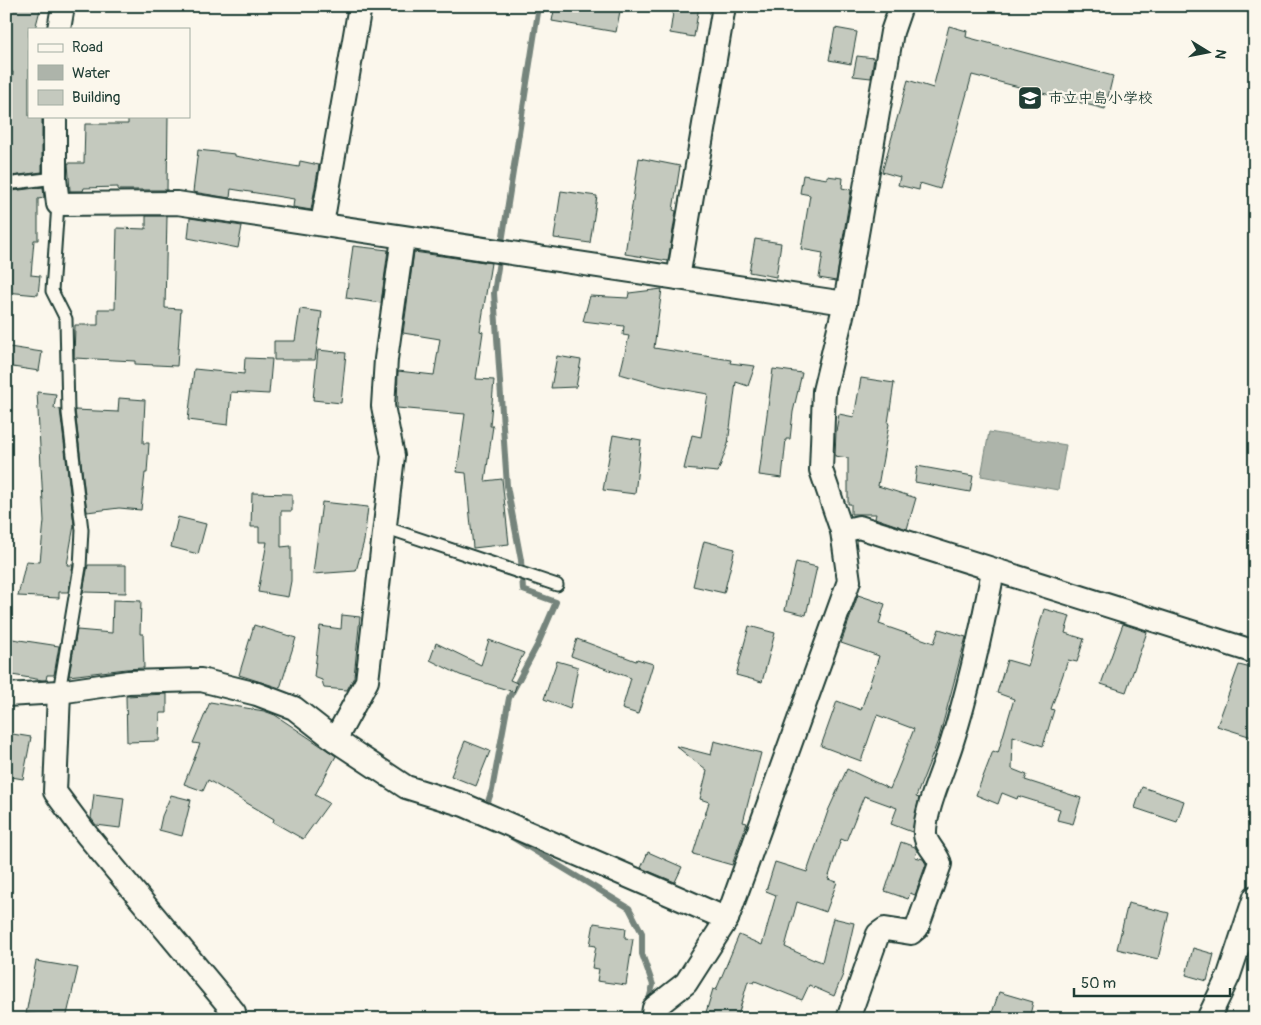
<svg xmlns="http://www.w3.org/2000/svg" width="1261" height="1025" viewBox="0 0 1261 1025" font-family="Pangolin,'Klee One',sans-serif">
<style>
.water{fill:#adb4aa;stroke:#74847b}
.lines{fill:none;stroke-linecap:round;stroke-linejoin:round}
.stream{stroke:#74847b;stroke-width:6}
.building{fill:#c4c9be;stroke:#1f3d34}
.service-casing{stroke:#1f3d34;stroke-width:15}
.minor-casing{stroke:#1f3d34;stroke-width:26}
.service{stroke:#fbf7ec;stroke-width:11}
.minor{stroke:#fbf7ec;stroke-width:22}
.labels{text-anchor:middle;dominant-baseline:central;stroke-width:4.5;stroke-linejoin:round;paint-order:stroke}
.poi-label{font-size:15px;font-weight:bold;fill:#1f3d34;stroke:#fbf7ec;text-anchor:start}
</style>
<rect width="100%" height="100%" fill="#fbf7ec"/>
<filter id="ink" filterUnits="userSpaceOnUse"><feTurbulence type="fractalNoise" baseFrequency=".02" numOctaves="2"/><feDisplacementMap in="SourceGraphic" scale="10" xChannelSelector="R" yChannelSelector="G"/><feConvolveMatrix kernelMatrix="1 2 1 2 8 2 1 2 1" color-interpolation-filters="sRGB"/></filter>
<g filter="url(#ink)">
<polygon class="water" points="989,432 1066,445 1058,490 981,476"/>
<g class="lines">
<g class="stream">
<polyline points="485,810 492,790 509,698 538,644 556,602 523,590 521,560 507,486 494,293 539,6"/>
<polyline points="510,836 629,908 642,933 642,954 653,985 647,1006"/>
</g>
</g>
<g class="building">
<polygon points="10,6 41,6 35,29 29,29 29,116 42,116 42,172 11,176 10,132 6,132 6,110 10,110 13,72 6,70 6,19"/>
<polygon points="555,6 621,6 616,32 552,21"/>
<polygon points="674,6 699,6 694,37 670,33"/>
<polygon points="949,26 967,31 966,37 1113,76 1105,109 972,75 940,189 920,183 919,190 898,185 900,177 882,172 908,80 933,88"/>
<polygon points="835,28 857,32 851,64 829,60"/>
<polygon points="857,56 874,58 871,78 853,76"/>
<polygon points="128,116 168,116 167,190 118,190 118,187 84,188 83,191 70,191 68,163 84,163 85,124 128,124"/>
<polygon points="198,150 235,154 235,156 299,167 300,161 319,165 311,210 293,207 294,199 231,189 230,198 193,192"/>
<polygon points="639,158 680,166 673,210 676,211 668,261 625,254"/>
<polygon points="803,175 827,179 827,176 843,178 842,188 851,190 836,281 819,278 823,253 801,249 810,195 800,193"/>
<polygon points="43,187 44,198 38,199 38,240 34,240 31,275 40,276 38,295 6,292 6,193 12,193 12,191"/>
<polygon points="561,191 597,196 590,243 554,238"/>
<polygon points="146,216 167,216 165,308 181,309 177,366 135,364 135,361 74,358 75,325 98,325 98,309 115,309 117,228 146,229"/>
<polygon points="190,218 242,226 238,248 188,238"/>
<polygon points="755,239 781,243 776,277 749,272"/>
<polygon points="353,246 388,250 381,303 346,298"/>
<polygon points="414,252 491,263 480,331 483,332 476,379 494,380 490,426 493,426 485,481 502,479 509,544 473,548 466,473 457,472 465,414 397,408 398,371 434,375 440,339 403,333"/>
<polygon points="662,289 654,348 731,360 730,363 755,366 748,386 736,382 728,444 718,472 684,469 692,435 701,437 708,394 662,386 620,374 629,336 623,335 624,326 583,321 590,296 628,298 629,293"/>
<polygon points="300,309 322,312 315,360 274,360 274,341 295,341"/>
<polygon points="9,347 42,352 39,371 6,366"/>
<polygon points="318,350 346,353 341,403 313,400"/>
<polygon points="557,356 581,360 576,387 551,388"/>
<polygon points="245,358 272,359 269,394 231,392 228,425 188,420 194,369 244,374"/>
<polygon points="773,369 802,373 793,412 790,439 786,439 782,478 759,475"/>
<polygon points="861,378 894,383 888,423 889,424 878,486 916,498 907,529 875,518 876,514 851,514 851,504 848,504 848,458 835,456 836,431 839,414 854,417"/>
<polygon points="37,392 56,394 54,408 60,409 74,525 67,565 73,565 68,592 59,592 59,598 18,596 26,561 40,562 44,521"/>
<polygon points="119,398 145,400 143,443 149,443 147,473 145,473 141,510 119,508 87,512 75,410 118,412"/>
<polygon points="613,435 641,440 635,494 603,490"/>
<polygon points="917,466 973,476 970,492 915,482"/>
<polygon points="252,493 292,494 292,511 281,511 281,547 291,546 291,581 288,597 258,592 267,542 259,542 259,527 251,527"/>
<polygon points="322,502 368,507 364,541 356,571 313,574"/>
<polygon points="178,517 206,524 198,554 171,547"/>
<polygon points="704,541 735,549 724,593 693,586"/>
<polygon points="796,562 817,567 806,615 785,610"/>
<polygon points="88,565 126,565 126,593 83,592"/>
<polygon points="858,595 885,604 879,624 934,643 939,629 966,637 939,738 916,797 919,798 912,832 891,824 897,808 864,796 846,841 841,839 828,879 837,882 826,912 797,902 785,947 814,960 814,959 822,962 833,918 854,923 843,972 844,972 834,996 809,985 802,1000 755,981 754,983 748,981 737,1019 704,1019 713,989 716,990 739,935 762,945 776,895 766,891 775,862 807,872 828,811 847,769 890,789 914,729 877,715 861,761 821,746 837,701 861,710 879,656 841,643"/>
<polygon points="113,600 141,601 140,634 143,634 144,668 126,669 69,676 77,630 112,633"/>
<polygon points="1044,609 1070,616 1065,633 1084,639 1077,662 1068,660 1051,709 1054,710 1043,746 1013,736 1012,769 1027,775 1025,780 1081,798 1073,824 1057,820 1060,809 1018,796 1017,799 1002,793 998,804 976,795 993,751 998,753 1014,699 997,693 1007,660 1028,666"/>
<polygon points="342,615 360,617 354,677 347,690 324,688 322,680 314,677 320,626 341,629"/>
<polygon points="1123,624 1147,632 1126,692 1101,684"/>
<polygon points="254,625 296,638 280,688 239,675"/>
<polygon points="749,626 775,633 762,682 736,675"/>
<polygon points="6,638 59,646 54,675 47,675 46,680 42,680 6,674"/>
<polygon points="577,639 636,661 637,659 653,664 638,714 622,709 631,678 571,656"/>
<polygon points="489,640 524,653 510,680 517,683 514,692 460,675 430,660 436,643 481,665"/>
<polygon points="557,661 578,667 570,709 544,699"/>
<polygon points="1239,665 1255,669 1255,738 1217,726"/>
<polygon points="167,694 167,713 160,713 159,741 127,742 126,696"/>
<polygon points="210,702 264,711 275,715 336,756 315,795 329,803 303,839 273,822 274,819 208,780 203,791 184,784 200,744 193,743"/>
<polygon points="6,733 31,737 23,779 6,776"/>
<polygon points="465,741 490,751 476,786 451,776"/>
<polygon points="714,741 761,753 743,822 747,823 732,865 693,854 709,802 700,799 707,771 676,746 711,755"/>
<polygon points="1142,787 1184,801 1177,822 1135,808"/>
<polygon points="94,794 124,798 120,828 96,825 91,818"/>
<polygon points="171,795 191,800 182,836 159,830 162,816"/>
<polygon points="901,842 915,847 917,851 915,857 923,859 926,864 915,895 910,893 908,899 885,891"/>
<polygon points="648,852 682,867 675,882 641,868"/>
<polygon points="1128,903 1169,913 1158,959 1117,949"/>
<polygon points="594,923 626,928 625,938 633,939 626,985 597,981 599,969 592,968 596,946 590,945"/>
<polygon points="1193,948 1214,954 1207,981 1186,975"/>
<polygon points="36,961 78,968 66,1019 26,1014"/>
<polygon points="999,992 1033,1002 1029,1019 990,1019"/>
</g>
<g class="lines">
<defs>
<g id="service">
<polyline points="6,184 55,178"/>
<polyline points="58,204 52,291 66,319 68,413 82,530 80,567 59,692"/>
<polyline points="384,527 557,585"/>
</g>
<g id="minor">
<polyline points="59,29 63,6"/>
<polyline points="55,116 55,178 58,204 177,203 845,303"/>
<polyline points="322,224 360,6"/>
<polyline points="678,278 724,6"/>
<polyline points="842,531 859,527 1255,652"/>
<polyline points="59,692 55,792 87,835 234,1012 235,1019"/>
<polyline points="6,695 59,692 128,682 201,680 257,694 294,708 335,740 406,787 464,805 727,919"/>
<polyline points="335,740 367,681 393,456 383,406 386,359 403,238"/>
<polyline points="652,1019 654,1008 686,983 727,919 849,581 842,531 821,470 824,391 845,303 892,32 901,6"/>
<path d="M848 1019 878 934 885 929 911 933 917 928 940 864C938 854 925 844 925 834 924 811 945 766 952 742 970 686 982 629 993 571"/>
<polyline points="1208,1019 1229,975 1255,897"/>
</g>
</defs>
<use href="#service" class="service-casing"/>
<use href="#minor" class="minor-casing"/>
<use href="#service" class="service"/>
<use href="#minor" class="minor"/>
</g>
</g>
<defs>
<symbol id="school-square" viewBox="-11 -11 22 22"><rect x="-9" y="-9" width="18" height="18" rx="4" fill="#1f3d34" stroke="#fbf7ec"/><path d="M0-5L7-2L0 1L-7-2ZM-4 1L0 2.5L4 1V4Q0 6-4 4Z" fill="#fff"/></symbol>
</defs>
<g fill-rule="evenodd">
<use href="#school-square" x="1016" y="84" width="28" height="28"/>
</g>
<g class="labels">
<g class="poi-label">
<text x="1048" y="98">市立中島小学校</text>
</g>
</g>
<rect width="1261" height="1025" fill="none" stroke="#fbf7ec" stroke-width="25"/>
<rect x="12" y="12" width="1236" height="1000" fill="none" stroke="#1f3d34" stroke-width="2" filter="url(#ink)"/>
<rect x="28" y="28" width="162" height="90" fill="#fbf7ec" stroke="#a3ada2"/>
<rect x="38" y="44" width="25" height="8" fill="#fbf7ec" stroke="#a3ada2"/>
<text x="72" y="52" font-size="15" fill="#1f3d34">Road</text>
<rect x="38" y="65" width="25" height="15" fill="#adb4aa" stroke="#a3ada2"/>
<text x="72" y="78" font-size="15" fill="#1f3d34">Water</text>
<rect x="38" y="90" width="25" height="15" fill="#c4c9be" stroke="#a3ada2"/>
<text x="72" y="102" font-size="15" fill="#1f3d34">Building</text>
<g transform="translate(1208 52) rotate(100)" stroke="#fbf7ec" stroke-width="4" paint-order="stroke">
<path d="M0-4L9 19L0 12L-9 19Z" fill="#1f3d34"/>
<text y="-8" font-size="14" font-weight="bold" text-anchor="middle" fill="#1f3d34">N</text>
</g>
<path d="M1074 988v8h156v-8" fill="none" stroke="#1f3d34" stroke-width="2.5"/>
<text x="1081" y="988" font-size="15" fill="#1f3d34" stroke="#fbf7ec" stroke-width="4" paint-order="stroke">50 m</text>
</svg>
